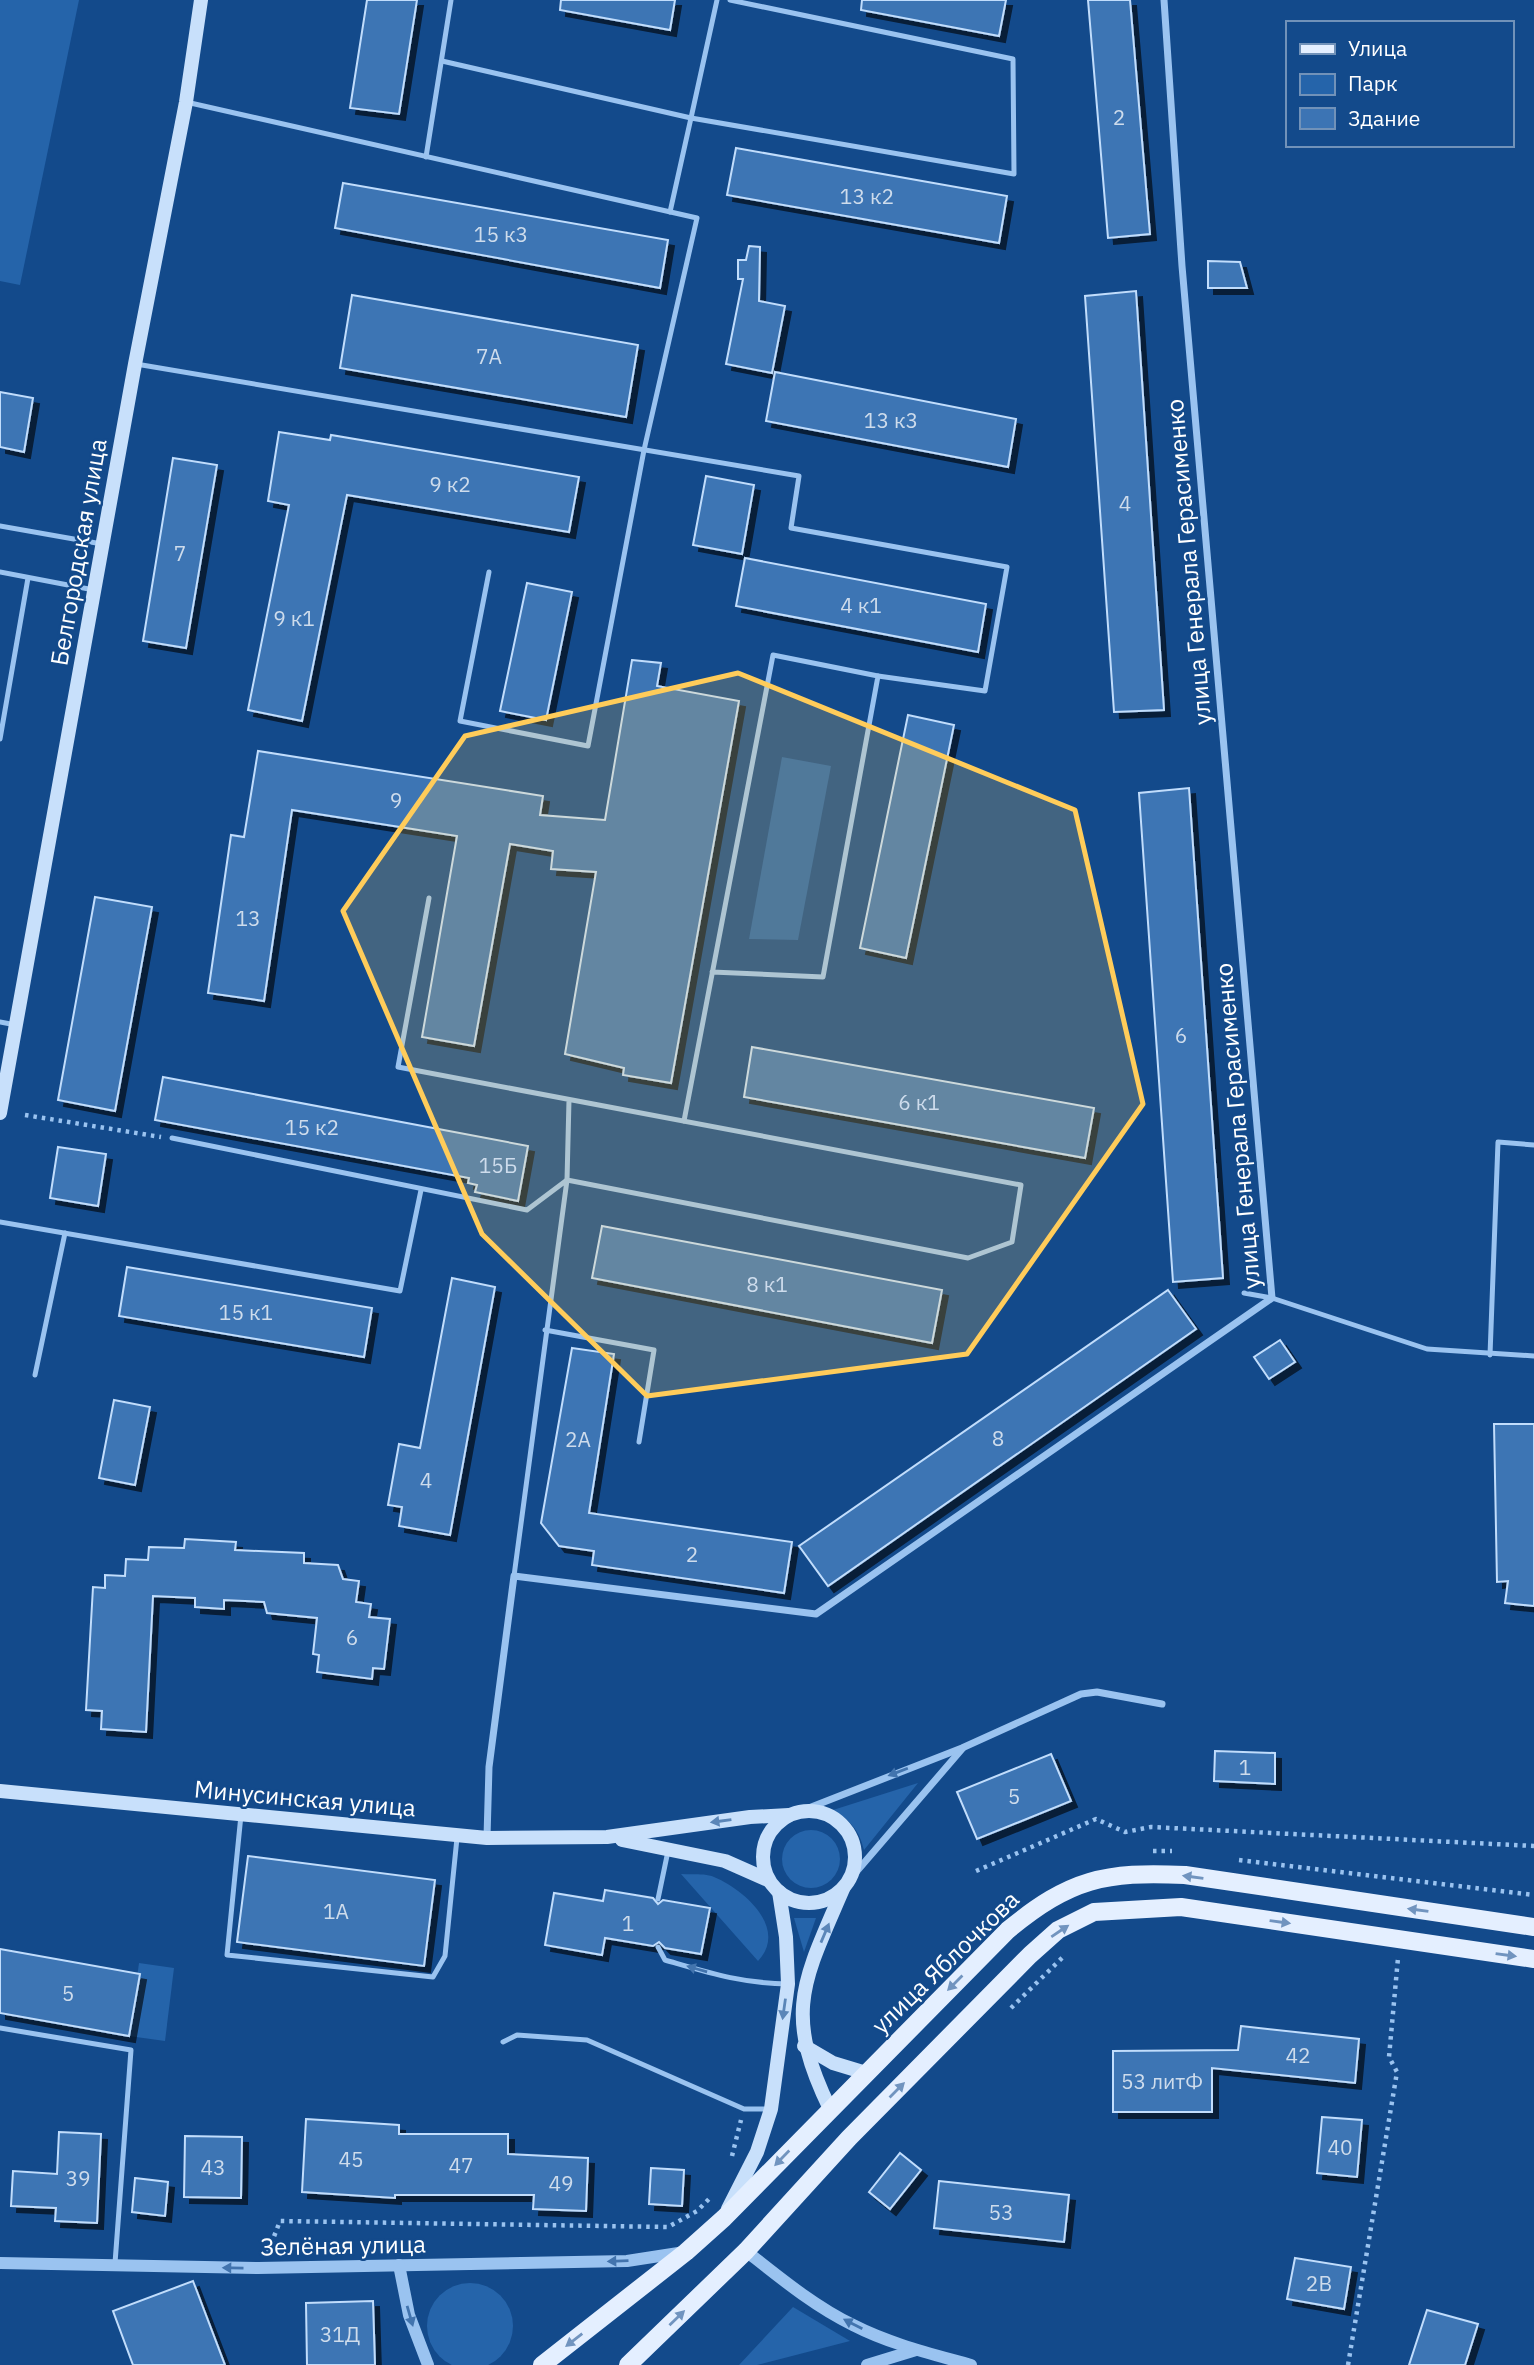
<svg xmlns="http://www.w3.org/2000/svg" width="1534" height="2365" viewBox="0 0 1534 2365" font-family="'IBM Plex Sans',sans-serif">
<style>
.green{fill:#2564aa}
.building{fill:#3c74b4;stroke:#c1ddfc;stroke-width:2;filter:url(#shadow)}
.lines{fill:none;stroke-linecap:round;stroke-linejoin:round}
.path{stroke:#9ac3f0;stroke-width:4.5;stroke-dasharray:3.5 5;stroke-linecap:butt}
.service{stroke:#9ac3f0;stroke-width:5}
.minor{stroke:#9ac3f0;stroke-width:7}
.tertiary{stroke:#9ac3f0;stroke-width:12}
.secondary{stroke:#c8e0fb;stroke-width:14}
.primary{stroke:#e4efff;stroke-width:18}
.oneway{fill:#4274ae}
.oneway2{fill:#5b86b8}
.oneway3{fill:#7194bf}
.marked{fill:#ffcc5a;fill-opacity:0.2;stroke:#ffcc5a;stroke-width:5;stroke-linejoin:round}
.labels{text-anchor:middle;dominant-baseline:central;stroke-width:5;stroke-linejoin:round;paint-order:stroke}
.number-label{font-size:21px;fill:#cedcec}
.street-label{font-size:24px;fill:#fff;stroke:#134a8b}
</style>
<defs>
<filter id="shadow"><feDropShadow dx="6" dy="6" stdDeviation="0" flood-color="#0009"/></filter>
</defs>
<rect width="100%" height="100%" fill="#134a8b"/>
<g class="green">
<polygon points="0,0 79,0 20,285 0,281"/>
<polygon points="782,757 831,766 798,940 749,939"/>
<path d="M918 1783 864 1850C859 1830 851 1821 833 1810Z"/>
<circle cx="811" cy="1859" r="29"/>
<path d="M681 1874C691 1875 705 1873 714 1877 743 1889 789 1928 758 1961Z"/>
<polygon points="794,1918 816,1918 804,1952"/>
<polygon points="139,1963 174,1968 165,2041 129,2036"/>
<circle cx="470" cy="2326" r="43"/>
<polygon points="793,2307 850,2341 757,2365 739,2365"/>
</g>
<g class="building">
<polygon points="367,0 417,0 399,114 350,108"/>
<polygon points="561,0 675,0 670,30 560,10"/>
<polygon points="862,0 1006,0 999,36 861,10"/>
<polygon points="1088,0 1130,0 1150,234 1108,238"/>
<polygon points="736,148 1007,196 999,243 727,195"/>
<polygon points="343,183 668,240 660,288 335,228"/>
<polygon points="749,246 760,247 759,301 785,306 772,373 726,364 743,279 738,279 738,260 746,260"/>
<polygon points="1208,261 1240,262 1247,288 1208,288"/>
<polygon points="1136,291 1164,710 1114,712 1085,296"/>
<polygon points="352,295 638,345 626,417 340,368"/>
<polygon points="775,372 1016,419 1008,467 766,421"/>
<polygon points="0,392 33,398 24,452 0,447"/>
<polygon points="279,432 330,440 331,435 579,477 569,532 347,495 302,721 248,710 289,505 268,501"/>
<polygon points="173,458 217,465 186,648 143,641"/>
<polygon points="706,476 754,485 742,554 693,545"/>
<polygon points="745,558 986,604 978,652 736,606"/>
<polygon points="527,583 572,592 546,720 500,711"/>
<polygon points="632,660 661,663 657,686 739,701 671,1083 623,1075 624,1068 565,1054 596,872 551,869 553,851 510,844 474,1046 422,1037 457,836 292,810 264,1001 208,993 231,835 244,837 258,751 543,796 540,815 605,820"/>
<polygon points="908,715 954,725 906,958 860,948"/>
<polygon points="1189,788 1223,1278 1173,1282 1139,793"/>
<polygon points="95,897 152,907 115,1111 58,1100"/>
<polygon points="752,1047 1094,1108 1085,1158 744,1097"/>
<polygon points="163,1077 528,1146 518,1201 475,1192 477,1185 468,1183 469,1178 155,1120"/>
<polygon points="58,1147 106,1154 98,1206 50,1198"/>
<polygon points="602,1226 942,1290 932,1343 592,1278"/>
<polygon points="127,1267 372,1308 364,1357 119,1316"/>
<polygon points="452,1278 495,1287 450,1535 399,1526 402,1507 388,1505 399,1444 420,1448"/>
<polygon points="1168,1290 1196,1329 828,1586 799,1546"/>
<polygon points="1280,1340 1295,1362 1269,1379 1254,1357"/>
<polygon points="572,1348 614,1354 589,1513 792,1542 784,1593 592,1565 594,1551 559,1546 541,1523"/>
<polygon points="114,1400 150,1407 135,1485 99,1478"/>
<polygon points="1494,1424 1534,1424 1534,1606 1505,1603 1508,1581 1497,1582"/>
<polygon points="185,1539 236,1542 235,1550 304,1553 304,1563 338,1565 343,1579 359,1581 356,1602 371,1604 369,1617 390,1619 384,1669 373,1668 372,1679 317,1672 319,1655 313,1654 317,1618 267,1613 264,1602 224,1600 224,1609 195,1607 195,1598 153,1596 146,1732 101,1729 102,1711 86,1710 93,1587 105,1588 105,1575 125,1576 126,1559 148,1560 149,1547 184,1548"/>
<polygon points="1215,1751 1275,1753 1275,1784 1214,1781"/>
<polygon points="1051,1754 1071,1801 977,1839 957,1792"/>
<polygon points="248,1856 435,1880 424,1966 237,1942"/>
<polygon points="605,1890 653,1898 658,1904 663,1900 710,1908 701,1954 665,1948 659,1942 653,1946 605,1938 602,1955 545,1945 554,1893 603,1901"/>
<polygon points="0,1949 140,1974 129,2036 0,2013"/>
<polygon points="1241,2026 1359,2039 1355,2083 1212,2068 1212,2112 1113,2112 1113,2051 1238,2050"/>
<polygon points="1322,2117 1362,2120 1357,2177 1317,2173"/>
<polygon points="306,2119 399,2125 399,2134 508,2134 508,2154 588,2158 586,2211 533,2209 534,2195 395,2195 395,2198 302,2192"/>
<polygon points="59,2132 101,2134 97,2223 55,2221 56,2208 11,2206 13,2171 57,2174"/>
<polygon points="185,2136 242,2137 241,2198 184,2197"/>
<polygon points="900,2153 921,2170 890,2209 869,2192"/>
<polygon points="651,2168 684,2170 682,2206 649,2204"/>
<polygon points="135,2178 168,2182 165,2216 132,2212"/>
<polygon points="939,2181 1069,2195 1064,2242 934,2228"/>
<polygon points="1295,2258 1351,2267 1344,2309 1287,2299"/>
<polygon points="193,2281 225,2365 133,2365 113,2311"/>
<polygon points="373,2301 375,2365 307,2365 306,2303"/>
<polygon points="1427,2310 1478,2324 1465,2365 1409,2365"/>
</g>
<g class="lines">
<g class="path">
<polyline points="25,1115 161,1137"/>
<polyline points="1153,1851 1172,1851"/>
<polyline points="1239,1860 1534,1895"/>
<polyline points="976,1871 1096,1819 1125,1832 1151,1827 1534,1846"/>
<polyline points="1011,2008 1065,1955"/>
<polyline points="732,2156 741,2120"/>
<polyline points="268,2252 280,2221 668,2227 697,2211 711,2197"/>
<polyline points="1348,2365 1397,2072 1389,2057 1398,1958"/>
</g>
<g class="service">
<polyline points="717,0 691,118 1014,174 1013,59 730,0"/>
<polyline points="442,61 691,118 670,212"/>
<polyline points="186,102 697,218 644,450 588,746 460,721 489,572"/>
<polyline points="426,157 451,0"/>
<polyline points="136,364 799,476 791,528 1007,567 985,691 878,676"/>
<polyline points="0,526 102,544"/>
<polyline points="0,572 94,590"/>
<polyline points="0,739 28,578"/>
<polyline points="429,898 398,1067 1021,1185 1012,1242 968,1258 567,1180 569,1100"/>
<polyline points="0,1022 16,1025"/>
<polyline points="684,1121 773,655 878,676 823,977 712,972"/>
<polyline points="172,1138 527,1210 567,1180 514,1576"/>
<polyline points="0,1222 400,1291 421,1190"/>
<polyline points="1244,1293 1272,1298 1427,1349 1534,1356"/>
<polyline points="545,1330 654,1350 639,1442"/>
<polyline points="1490,1355 1498,1142 1534,1145"/>
<polyline points="35,1375 65,1233"/>
<polyline points="241,1815 227,1955 433,1977 445,1956 457,1838"/>
<polyline points="658,1899 668,1851"/>
<path d="M658 1947 665 1960C710 1973 740 1983 788 1984"/>
<polyline points="0,2028 131,2050 115,2263"/>
<polyline points="503,2042 517,2035 587,2040 744,2109 768,2109"/>
</g>
<g class="minor">
<polyline points="801,1811 962,1748 1081,1694 1097,1692 1162,1704"/>
<polyline points="487,1837 489,1767 514,1576 816,1614 1272,1298 1182,266 1164,0"/>
<polyline points="851,1878 962,1749"/>
</g>
<g class="tertiary">
<path d="M746 2251C779 2277 814 2306 853 2325 890 2344 932 2354 971 2365"/>
<polyline points="0,2263 258,2268 627,2261 685,2252"/>
<polyline points="399,2265 409,2315 428,2365"/>
<polyline points="867,2365 916,2350"/>
</g>
<g class="secondary">
<polyline points="0,1113 135,364 186,102 201,0"/>
<polyline points="0,1791 487,1838 607,1837 750,1817 789,1815"/>
<circle cx="809" cy="1857" r="46"/>
<polyline points="622,1840 725,1861 768,1880"/>
<polyline points="804,2046 833,2063 866,2073"/>
<path d="M830 2109C783 2012 803 1982 843 1889"/>
<polyline points="728,2209 757,2152 771,2109 788,1984 786,1937 779,1892"/>
</g>
<g class="primary">
<path d="M542 2365 686 2252 724 2218 1008 1930C1070 1879 1105 1871 1185 1875L1534 1927"/>
<polyline points="628,2365 746,2251 849,2138 1030,1955 1058,1930 1094,1912 1181,1907 1534,1959"/>
</g>
</g>
<defs><path id="oneway-solid" d="M-6-.8H1V-3.2L6.5 0L1 3.2V.8H-6Z" transform="scale(1.75)"/></defs>
<g class="oneway">
<use href="#oneway-solid" transform="translate(898 1772) rotate(159)"/>
<use href="#oneway-solid" transform="translate(697 1969) rotate(-164)"/>
<use href="#oneway-solid" transform="translate(618 2261) rotate(178)"/>
<use href="#oneway-solid" transform="translate(233 2268) rotate(-179)"/>
<use href="#oneway-solid" transform="translate(410 2316) rotate(74)"/>
<use href="#oneway-solid" transform="translate(853 2324) rotate(-153)"/>
</g>
<g class="oneway2">
<use href="#oneway-solid" transform="translate(721 1821) rotate(172)"/>
<use href="#oneway-solid" transform="translate(825 1933) rotate(-67)"/>
<use href="#oneway-solid" transform="translate(784 2009) rotate(98)"/>
</g>
<g class="oneway3">
<use href="#oneway-solid" transform="translate(1193 1877) rotate(-172)"/>
<use href="#oneway-solid" transform="translate(1418 1910) rotate(-172)"/>
<use href="#oneway-solid" transform="translate(1280 1922) rotate(8)"/>
<use href="#oneway-solid" transform="translate(1060 1931) rotate(-34)"/>
<use href="#oneway-solid" transform="translate(1506 1955) rotate(8)"/>
<use href="#oneway-solid" transform="translate(955 1983) rotate(135)"/>
<use href="#oneway-solid" transform="translate(897 2090) rotate(-45)"/>
<use href="#oneway-solid" transform="translate(782 2158) rotate(134)"/>
<use href="#oneway-solid" transform="translate(677 2318) rotate(-44)"/>
<use href="#oneway-solid" transform="translate(574 2340) rotate(142)"/>
</g>
<path class="marked" d="M738 673 1075 810 1143 1104 967 1354 647 1396 482 1234 343 911 465 736Z"/>
<g class="labels">
<g class="number-label">
<text x="1119" y="117">2</text>
<text x="867" y="196">13 к2</text>
<text x="501" y="234">15 к3</text>
<text x="489" y="356">7А</text>
<text x="891" y="420">13 к3</text>
<text x="450" y="484">9 к2</text>
<text x="1125" y="503">4</text>
<text x="180" y="553">7</text>
<text x="861" y="605">4 к1</text>
<text x="294" y="618">9 к1</text>
<text x="396" y="800">9</text>
<text x="248" y="918">13</text>
<text x="1181" y="1035">6</text>
<text x="919" y="1102">6 к1</text>
<text x="312" y="1127">15 к2</text>
<text x="498" y="1165">15Б</text>
<text x="767" y="1284">8 к1</text>
<text x="246" y="1312">15 к1</text>
<text x="998" y="1438">8</text>
<text x="578" y="1439">2А</text>
<text x="426" y="1480">4</text>
<text x="692" y="1554">2</text>
<text x="352" y="1637">6</text>
<text x="1245" y="1767">1</text>
<text x="1014" y="1796">5</text>
<text x="336" y="1911">1А</text>
<text x="628" y="1923">1</text>
<text x="68" y="1993">5</text>
<text x="1298" y="2055">42</text>
<text x="1162" y="2081">53 литФ</text>
<text x="1340" y="2147">40</text>
<text x="351" y="2159">45</text>
<text x="461" y="2165">47</text>
<text x="213" y="2167">43</text>
<text x="78" y="2178">39</text>
<text x="561" y="2183">49</text>
<text x="1001" y="2212">53</text>
<text x="1319" y="2283">2В</text>
<text x="340" y="2334">31Д</text>
</g>
<g class="street-label">
<text transform="translate(78 552) rotate(-80)">Белгородская улица</text>
<text transform="translate(1188 562) rotate(-95)">улица Генерала Герасименко</text>
<text transform="translate(1237 1126) rotate(-95)">улица Генерала Герасименко</text>
<text transform="translate(305 1798) rotate(5)">Минусинская улица</text>
<text transform="translate(945 1962) rotate(-44)">улица Яблочкова</text>
<text transform="translate(343 2245) rotate(-1)">Зелёная улица</text>
</g>
</g>
<rect x="1286" y="21" width="228" height="126" fill="#134a8b" stroke="#7192b9" stroke-width="2"/>
<rect x="1300" y="44" width="35" height="10" fill="#e4efff" stroke="#7192b9" stroke-width="2"/>
<text x="1348" y="56" font-size="21" fill="#ffffff">Улица</text>
<rect x="1300" y="74" width="35" height="21" fill="#2564aa" stroke="#7192b9" stroke-width="2"/>
<text x="1348" y="91" font-size="21" fill="#ffffff">Парк</text>
<rect x="1300" y="108" width="35" height="21" fill="#3c74b4" stroke="#7192b9" stroke-width="2"/>
<text x="1348" y="126" font-size="21" fill="#ffffff">Здание</text>
</svg>
